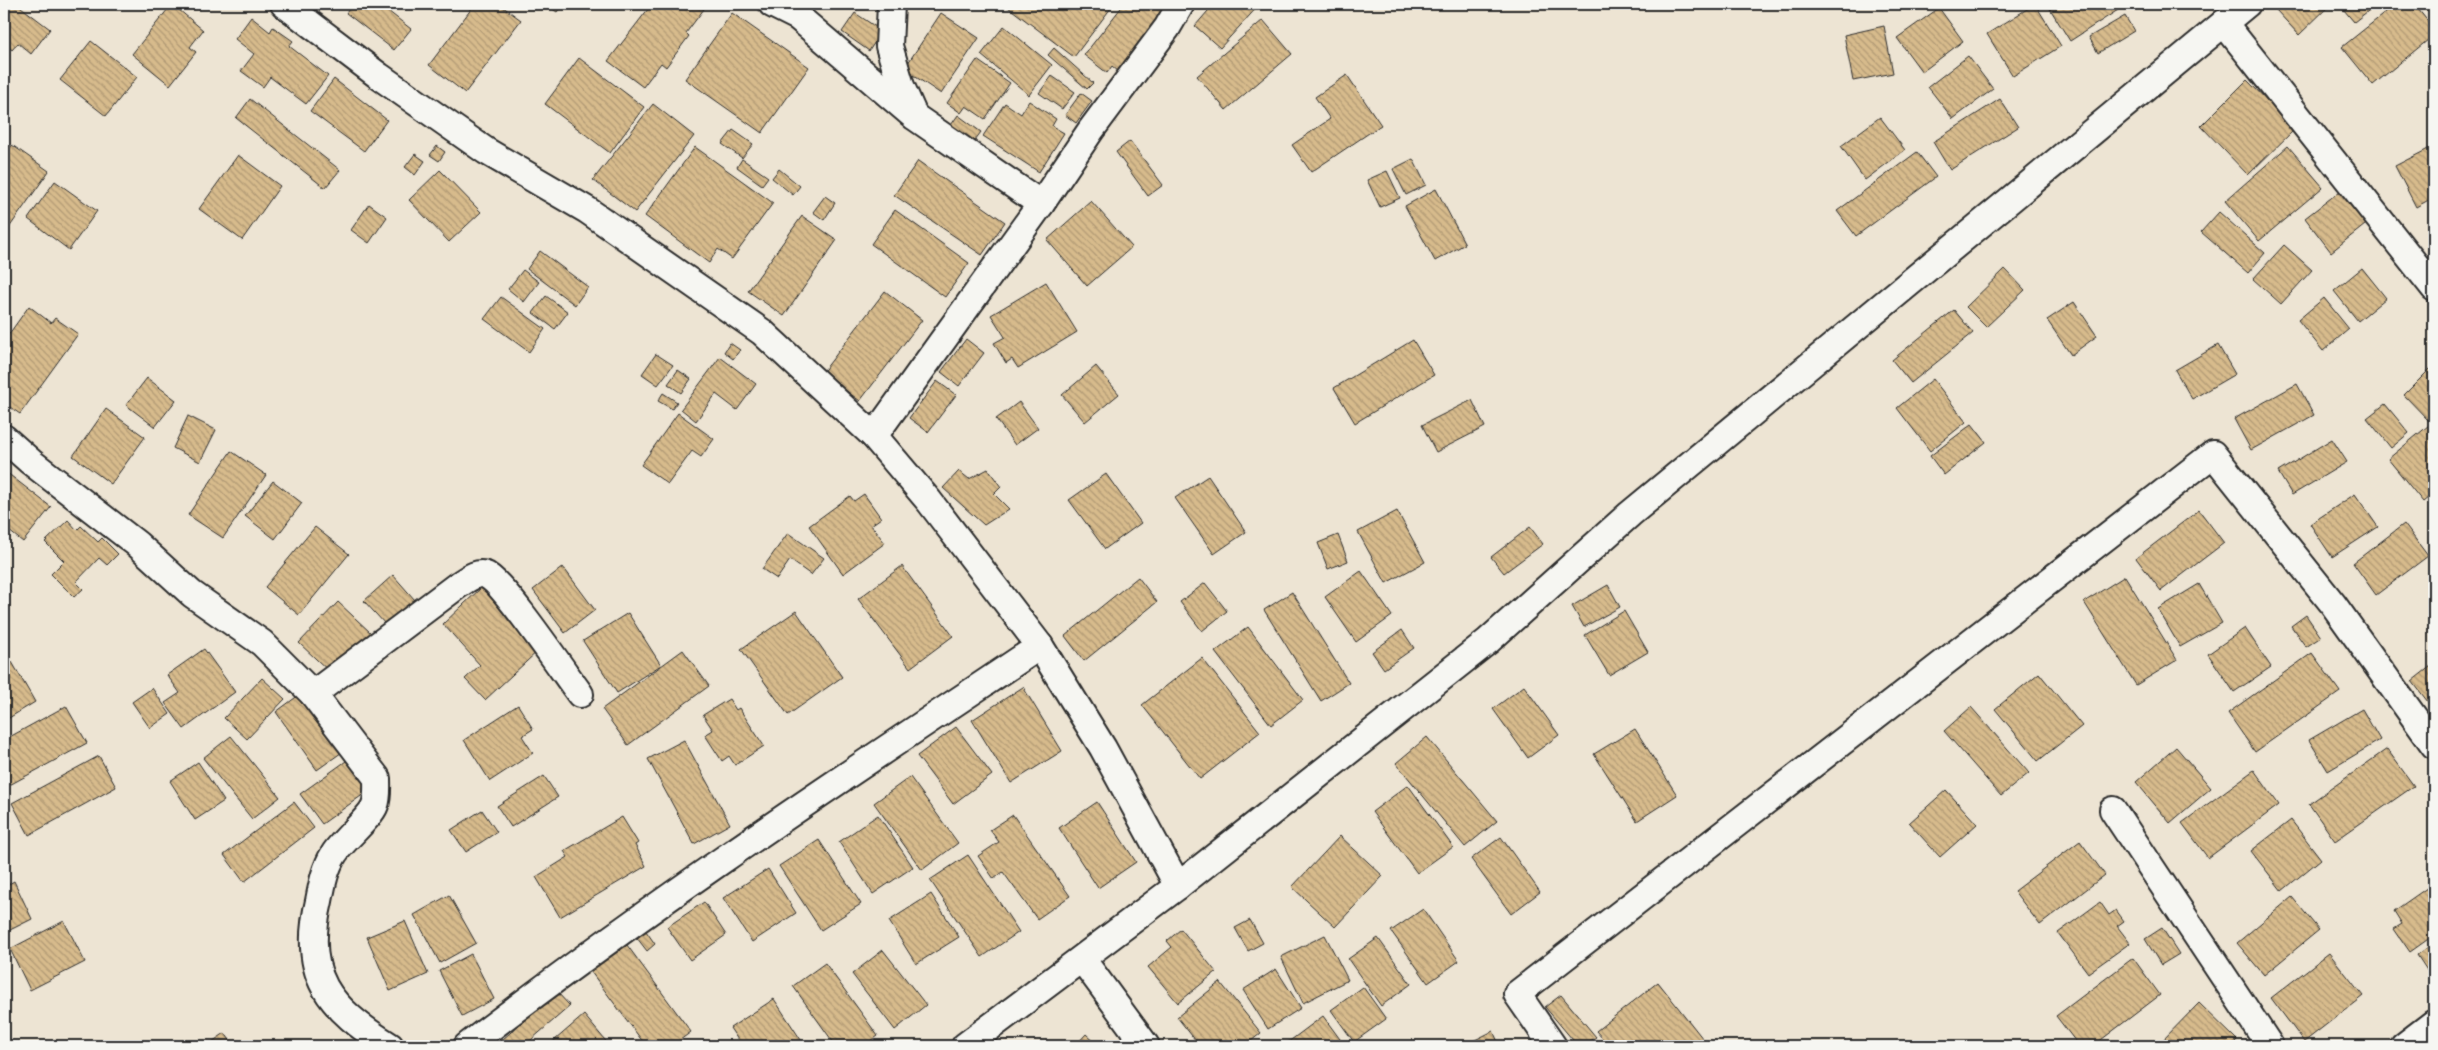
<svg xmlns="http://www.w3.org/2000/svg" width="2438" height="1050" viewBox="0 0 2438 1050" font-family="'Balsamiq Sans',sans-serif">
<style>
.building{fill:url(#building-back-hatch);stroke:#2b2b2b}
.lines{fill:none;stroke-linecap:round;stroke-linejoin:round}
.street-casing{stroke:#2b2b2b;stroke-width:30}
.street{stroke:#f6f6f2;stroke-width:26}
</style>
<defs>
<pattern id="building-back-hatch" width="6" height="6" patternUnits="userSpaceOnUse" patternTransform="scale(1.25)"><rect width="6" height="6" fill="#d7bb8c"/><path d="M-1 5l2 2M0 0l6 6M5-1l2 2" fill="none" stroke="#af9873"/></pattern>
</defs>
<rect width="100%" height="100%" fill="#ede4d3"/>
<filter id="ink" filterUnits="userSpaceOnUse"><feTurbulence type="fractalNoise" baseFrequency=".02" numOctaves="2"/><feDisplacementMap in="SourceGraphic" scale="10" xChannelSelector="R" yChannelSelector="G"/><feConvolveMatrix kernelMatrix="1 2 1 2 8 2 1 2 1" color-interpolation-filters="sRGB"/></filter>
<g filter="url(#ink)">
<g class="building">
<polygon points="4,4 17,4 50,29 31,54 18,43 12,50 4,44"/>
<polygon points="172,4 203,30 190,47 196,52 170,85 132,54"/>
<polygon points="353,4 379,4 411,29 394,50 346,13"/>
<polygon points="475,4 499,4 521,20 465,93 429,65"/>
<polygon points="545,4 563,4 557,12"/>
<polygon points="652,4 697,4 704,9 686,33 689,36 666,67 661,63 643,87 608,61"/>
<polygon points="1010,4 1114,4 1074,57 1008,7"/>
<polygon points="1124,4 1171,4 1119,72 1112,66 1107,73 1084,55"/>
<polygon points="1214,4 1260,4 1220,48 1195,26"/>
<polygon points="2035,4 2061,46 2013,76 1987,34"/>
<polygon points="2047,4 2114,4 2118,10 2070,41"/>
<polygon points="2282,4 2331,4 2299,35 2276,10"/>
<polygon points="2339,4 2377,4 2354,22"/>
<polygon points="2396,4 2414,4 2434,29 2434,35 2373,85 2342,47"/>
<polygon points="1939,8 1963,41 1922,72 1897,38"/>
<polygon points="732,13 809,67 762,133 685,79"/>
<polygon points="855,13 882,31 869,51 842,32"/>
<polygon points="941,13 979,38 941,94 904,69"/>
<polygon points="2125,16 2134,31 2098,53 2089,37"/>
<polygon points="251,17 270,32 273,27 293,41 289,46 328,76 306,104 270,77 263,87 241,71 254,54 235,39"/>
<polygon points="1263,20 1292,54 1226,110 1197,76"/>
<polygon points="1004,26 1052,65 1029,95 981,55"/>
<polygon points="1884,26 1893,73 1853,81 1844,35"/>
<polygon points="91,41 137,77 106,116 60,80"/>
<polygon points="1054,48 1093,83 1087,89 1048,55"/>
<polygon points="1968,56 1993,89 1953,119 1928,87"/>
<polygon points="579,58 644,107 610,153 545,104"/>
<polygon points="977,60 1010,83 985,119 966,106 961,113 947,103"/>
<polygon points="1347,75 1381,125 1311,172 1292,145 1330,119 1315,97"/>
<polygon points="1052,76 1075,92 1062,109 1039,93"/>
<polygon points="334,79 387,120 364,151 310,111"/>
<polygon points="2247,80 2295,129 2248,175 2201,126"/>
<polygon points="1081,93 1092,101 1076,123 1065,115"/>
<polygon points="250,99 340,170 325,188 236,118"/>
<polygon points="2000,99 2018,127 1950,170 1933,142"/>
<polygon points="1029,101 1056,119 1052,126 1064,133 1039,172 983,136 1005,103 1021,114"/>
<polygon points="653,104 694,136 635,212 593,180"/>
<polygon points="958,115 981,132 972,144 949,128"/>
<polygon points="1880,117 1905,150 1865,180 1841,146"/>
<polygon points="733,130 753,144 742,158 722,144"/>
<polygon points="1130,141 1163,185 1148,196 1116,152"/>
<polygon points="12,145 49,171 4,235 4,157"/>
<polygon points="437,146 445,152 439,161 430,155"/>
<polygon points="2288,146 2323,187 2259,241 2225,201"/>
<polygon points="2434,146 2434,197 2416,207 2395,166"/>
<polygon points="695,147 773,203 732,259 718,249 709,263 645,216"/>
<polygon points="1917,152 1936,177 1856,236 1837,211"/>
<polygon points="415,154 425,161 415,175 405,167"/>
<polygon points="238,155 280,186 242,240 199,209"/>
<polygon points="742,159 768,177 762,185 737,167"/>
<polygon points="1413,159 1426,185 1406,195 1393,169"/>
<polygon points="918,161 1005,222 982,255 894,195"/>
<polygon points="779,169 800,186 793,195 772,178"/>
<polygon points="440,170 481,212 449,242 409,200"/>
<polygon points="1387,171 1400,198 1380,207 1367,180"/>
<polygon points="55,181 97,211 69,250 28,219"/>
<polygon points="2344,188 2370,221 2331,252 2305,218"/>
<polygon points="1436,189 1465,244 1435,261 1405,206"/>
<polygon points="825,196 835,203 824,220 813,212"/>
<polygon points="1091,201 1132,247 1087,286 1047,240"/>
<polygon points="369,204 387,217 369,243 351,230"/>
<polygon points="895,210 969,263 945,297 871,244"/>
<polygon points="2219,212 2265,253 2248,273 2201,232"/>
<polygon points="802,216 837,240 784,316 748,291"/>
<polygon points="2284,245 2312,270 2281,304 2253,279"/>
<polygon points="540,251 588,287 575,305 527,269"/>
<polygon points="2362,268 2386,298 2358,321 2334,291"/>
<polygon points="2005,269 2025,290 1986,327 1966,307"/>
<polygon points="523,270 539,282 524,302 508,289"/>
<polygon points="1046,282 1077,332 1018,368 1012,359 1006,363 994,343 1005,337 991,315"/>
<polygon points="885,291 922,320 860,401 822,373"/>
<polygon points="546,296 568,312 555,329 533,313"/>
<polygon points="501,297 545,329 529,352 484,319"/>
<polygon points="2324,298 2349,329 2323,351 2298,320"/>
<polygon points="2074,302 2097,336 2071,355 2047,320"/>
<polygon points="29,306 51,323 55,318 78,334 20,414 4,403 4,341"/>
<polygon points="1954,310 1973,333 1911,383 1892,360"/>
<polygon points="966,339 984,353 959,386 941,372"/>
<polygon points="1413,340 1434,375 1355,423 1334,388"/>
<polygon points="730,343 740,350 733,359 724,352"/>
<polygon points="2218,345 2235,374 2192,399 2175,370"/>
<polygon points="656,354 673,365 658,385 642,374"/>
<polygon points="720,357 756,384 737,410 716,394 696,421 681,409"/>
<polygon points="2434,365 2434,416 2429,421 2404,395"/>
<polygon points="1096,366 1119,394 1085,422 1062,395"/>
<polygon points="678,370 691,379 681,393 668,384"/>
<polygon points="147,378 176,400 155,427 126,405"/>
<polygon points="1933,379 1966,422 1930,451 1897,408"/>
<polygon points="937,381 956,395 928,432 909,418"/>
<polygon points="2297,384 2314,415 2251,450 2234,419"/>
<polygon points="663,393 677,402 672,409 658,401"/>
<polygon points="1472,400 1485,427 1436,452 1422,425"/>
<polygon points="1019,402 1038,428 1015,445 996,419"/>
<polygon points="2385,404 2409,433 2391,448 2367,418"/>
<polygon points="106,409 145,437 111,484 73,456"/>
<polygon points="678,413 714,439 701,457 692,451 668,484 641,465"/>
<polygon points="188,416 216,430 200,462 173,448"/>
<polygon points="2434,421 2434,493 2423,502 2388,459"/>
<polygon points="1972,424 1986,442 1944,475 1930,456"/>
<polygon points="2332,439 2347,462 2292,495 2278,472"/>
<polygon points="231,451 266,475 223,538 188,515"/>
<polygon points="988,469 1001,487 994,494 1009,509 984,525 943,488 959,471 969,479"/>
<polygon points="6,472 51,507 23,542 4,527 4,475"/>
<polygon points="1106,474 1141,523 1105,549 1069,500"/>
<polygon points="1208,476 1246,532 1214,554 1175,498"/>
<polygon points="273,481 302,503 275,539 245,516"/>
<polygon points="864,494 881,518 871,525 885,543 843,574 809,526 850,496 854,501"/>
<polygon points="2355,494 2378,527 2332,557 2310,524"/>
<polygon points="2199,510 2224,543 2161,591 2136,558"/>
<polygon points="1397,511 1425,562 1386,583 1358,532"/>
<polygon points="68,520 77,530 81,526 98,542 102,538 118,554 107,565 99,558 76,582 83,589 74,597 51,574 64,561 45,542"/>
<polygon points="2404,524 2428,556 2376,595 2353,563"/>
<polygon points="315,527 349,554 299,615 265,587"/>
<polygon points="1530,527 1543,544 1504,573 1491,557"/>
<polygon points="788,533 824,558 811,575 790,560 777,579 762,569"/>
<polygon points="1338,535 1348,561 1328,569 1318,543"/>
<polygon points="902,566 953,636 910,668 858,599"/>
<polygon points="563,567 595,610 565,633 533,590"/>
<polygon points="1361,571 1392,616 1356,642 1325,597"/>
<polygon points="393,575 415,600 386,625 364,601"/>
<polygon points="2125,576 2177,660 2136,685 2084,602"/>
<polygon points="1138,577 1157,602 1084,661 1065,636"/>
<polygon points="1205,583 1227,611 1202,631 1180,602"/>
<polygon points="2199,584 2222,623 2180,647 2158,609"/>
<polygon points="1608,585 1620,607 1584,627 1572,606"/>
<polygon points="482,587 540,649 485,700 465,679 480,665 443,624"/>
<polygon points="1292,592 1349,683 1321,701 1264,610"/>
<polygon points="338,602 371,633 332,674 299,643"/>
<polygon points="796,611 842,677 788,715 741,649"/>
<polygon points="1624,611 1648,652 1609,675 1585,635"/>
<polygon points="628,613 661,665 617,693 583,641"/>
<polygon points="2306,615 2321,637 2306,647 2291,626"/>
<polygon points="1248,627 1303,700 1271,725 1215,652"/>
<polygon points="2245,628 2271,667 2234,692 2208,654"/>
<polygon points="1402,630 1414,648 1384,669 1372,652"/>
<polygon points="204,649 235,692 184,729 165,703 180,693 167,675"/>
<polygon points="683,650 709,686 628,745 602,709"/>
<polygon points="2312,653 2340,692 2255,752 2228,713"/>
<polygon points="1202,658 1260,732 1200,779 1142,705"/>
<polygon points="12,662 35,702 4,721 4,668"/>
<polygon points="2431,666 2434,670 2434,710 2412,681"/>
<polygon points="2039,673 2082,726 2038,761 1995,709"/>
<polygon points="262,678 285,699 247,739 224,718"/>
<polygon points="1524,686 1559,735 1528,758 1493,709"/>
<polygon points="1023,687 1062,751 1011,783 972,720"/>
<polygon points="152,688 170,714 150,728 132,702"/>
<polygon points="303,692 345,750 317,770 276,712"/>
<polygon points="729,699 736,710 739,708 764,746 735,765 729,756 722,761 705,735 713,730 703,715"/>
<polygon points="518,705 533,729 522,736 533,753 490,781 464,740"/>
<polygon points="66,706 87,743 4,788 4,740"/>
<polygon points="1971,707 2029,773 2001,796 1944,731"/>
<polygon points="2362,709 2380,740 2328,771 2309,740"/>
<polygon points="956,727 992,775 953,804 917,756"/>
<polygon points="1635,729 1677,795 1637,821 1594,754"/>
<polygon points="231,736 280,797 252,819 203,758"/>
<polygon points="1427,737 1497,821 1465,847 1396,763"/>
<polygon points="684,740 730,824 694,844 648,759"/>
<polygon points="2176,747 2211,788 2170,823 2136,782"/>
<polygon points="2387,749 2414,786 2335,841 2309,804"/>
<polygon points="99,756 116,787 29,835 12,803"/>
<polygon points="353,756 375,786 322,824 300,794"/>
<polygon points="198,762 224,801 195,820 170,781"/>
<polygon points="2254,770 2279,805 2208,858 2182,823"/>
<polygon points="544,776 558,797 511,827 497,806"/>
<polygon points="910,777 958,843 922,870 874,803"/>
<polygon points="1408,785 1453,847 1417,873 1372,812"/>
<polygon points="1946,790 1977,824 1940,857 1909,823"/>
<polygon points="294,802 314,828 244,882 224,855"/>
<polygon points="1097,802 1136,862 1098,888 1059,828"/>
<polygon points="482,810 497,832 466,852 451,830"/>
<polygon points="878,815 913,867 873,894 839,842"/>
<polygon points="1013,815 1070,896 1037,919 1003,872 994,879 978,856 999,842 990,830"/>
<polygon points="622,817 638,843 635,845 646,866 560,917 536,877 568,857 564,851"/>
<polygon points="2291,820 2321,859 2282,891 2251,851"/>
<polygon points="1340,836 1383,876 1335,927 1292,887"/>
<polygon points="1501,837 1540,892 1511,914 1471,859"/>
<polygon points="819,840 861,904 821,930 779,866"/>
<polygon points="2080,841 2105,875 2040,925 2014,891"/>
<polygon points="968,855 1019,932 982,957 930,880"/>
<polygon points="768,869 796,913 752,942 723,898"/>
<polygon points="14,881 32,919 4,933 4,887"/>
<polygon points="2434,883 2434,935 2410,952 2394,929 2402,924 2394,911"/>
<polygon points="931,894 959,937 916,964 889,921"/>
<polygon points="449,895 476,943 440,963 414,915"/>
<polygon points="2292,897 2319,930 2264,975 2237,943"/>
<polygon points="704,902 726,935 690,960 667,927"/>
<polygon points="2100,902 2109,915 2116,910 2124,921 2117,926 2130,943 2088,973 2058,933"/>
<polygon points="1423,909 1459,961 1428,983 1391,931"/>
<polygon points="1250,920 1263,943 1248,951 1235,928"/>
<polygon points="64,921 85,962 30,990 10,949"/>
<polygon points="405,921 428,974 390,991 367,937"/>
<polygon points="2162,928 2179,954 2161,965 2145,939"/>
<polygon points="1181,929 1216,972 1178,1003 1148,967 1172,947 1167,941"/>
<polygon points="646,931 655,944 647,951 637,938"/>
<polygon points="1325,935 1348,980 1303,1003 1281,957"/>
<polygon points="1378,938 1411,984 1381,1006 1348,959"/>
<polygon points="624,941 691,1032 672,1046 646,1046 588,968"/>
<polygon points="2434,943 2434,981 2417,955"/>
<polygon points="883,950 926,1005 895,1030 852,974"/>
<polygon points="2329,953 2363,996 2304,1042 2271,998"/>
<polygon points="471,954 494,999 462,1016 439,971"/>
<polygon points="2133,958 2160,995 2093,1046 2079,1046 2056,1016"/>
<polygon points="825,963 878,1036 864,1046 836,1046 793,986"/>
<polygon points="1276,969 1301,1008 1268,1029 1243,990"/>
<polygon points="1220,982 1261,1033 1245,1046 1200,1046 1177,1017"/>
<polygon points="1658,982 1703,1039 1693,1046 1609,1046 1596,1031"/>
<polygon points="1363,987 1386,1019 1354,1042 1331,1010"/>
<polygon points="557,992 570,1006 524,1046 495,1046"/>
<polygon points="1561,995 1596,1037 1584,1046 1578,1046 1545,1007"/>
<polygon points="774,999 805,1046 742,1046 730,1028"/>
<polygon points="2199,1003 2237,1040 2231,1046 2161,1046 2159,1044"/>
<polygon points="584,1015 610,1046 548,1046"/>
<polygon points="1323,1016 1345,1046 1283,1046"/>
<polygon points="1493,1031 1500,1046 1463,1046"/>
<polygon points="225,1033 234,1046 206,1046"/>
<polygon points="1086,1034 1099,1046 1075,1046"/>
</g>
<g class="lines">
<defs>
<g id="street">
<polyline points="284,4 379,76 486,151 587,210 762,332 874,436 929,501 1040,646 1103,748 1178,886"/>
<polyline points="772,4 798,17 915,117 1041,204"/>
<polyline points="891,4 889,46 901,86 912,111"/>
<polyline points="2224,23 2434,288"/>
<polyline points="874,436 1041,204 1091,130 1167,28 1181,4"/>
<path d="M4 438 31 462 137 544 192 594 262 643 313 694 377 778C377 786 378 797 375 805 371 817 342 841 334 854 325 868 322 885 319 901 301 976 329 1008 390 1046"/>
<path d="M313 694 458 585C467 580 476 571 486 575 503 582 565 674 580 694"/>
<polyline points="2113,810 2270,1046"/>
<polyline points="1082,959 1146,1046"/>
<path d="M467 1046C652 903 847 775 1040 646"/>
<polyline points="965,1046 1178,886 1488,641 1630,514 2247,4"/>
<polyline points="1553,1046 1517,994 2213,454 2333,604 2434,745"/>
<polyline points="2404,1046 2434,1023"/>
</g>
</defs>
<use href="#street" class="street-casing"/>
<use href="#street" class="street"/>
</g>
</g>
<rect width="2438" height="1050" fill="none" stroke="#f6f6f2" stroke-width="20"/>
<rect x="10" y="10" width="2418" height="1030" fill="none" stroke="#2b2b2b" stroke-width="2" filter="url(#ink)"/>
</svg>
